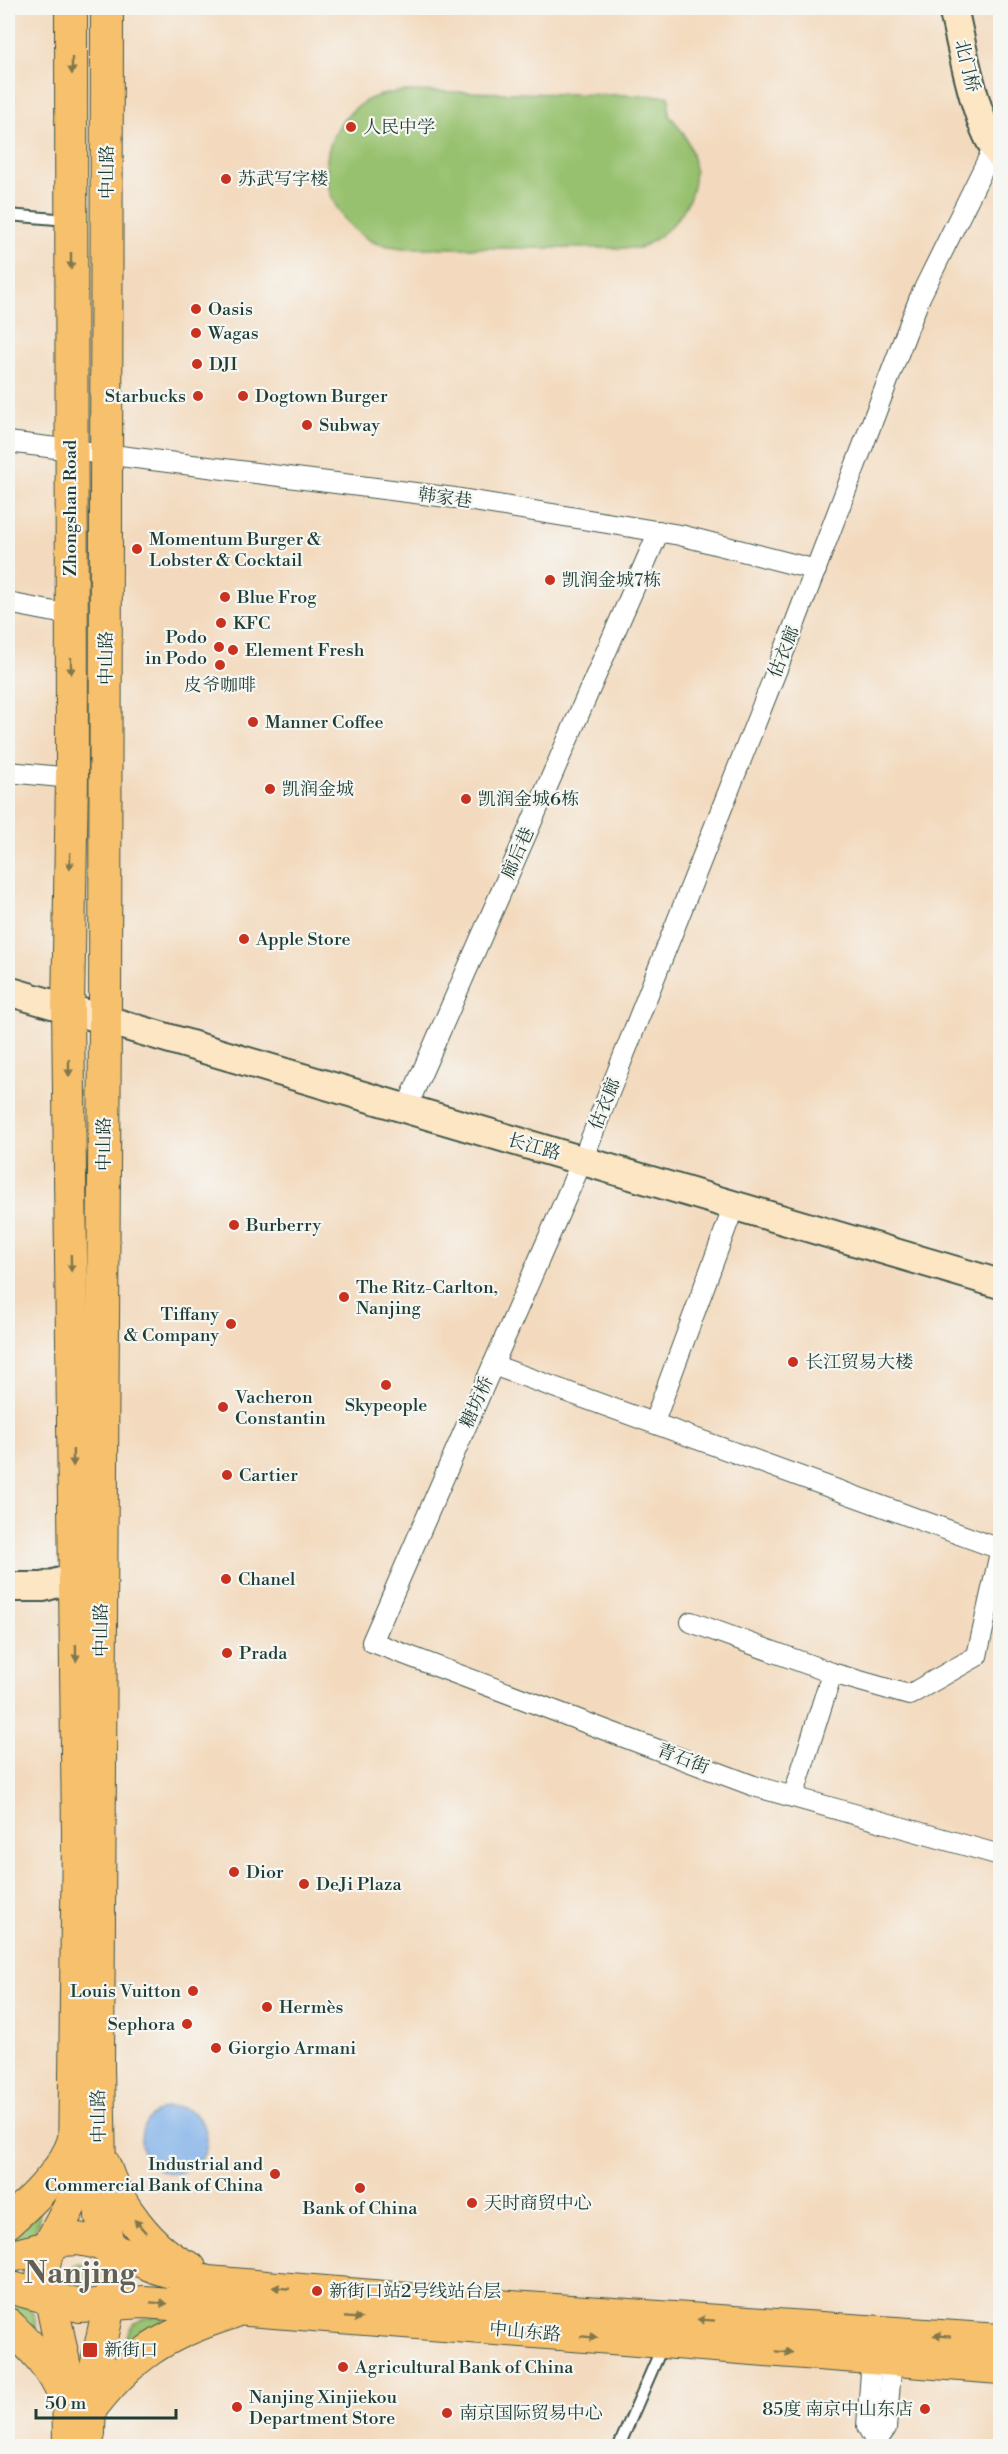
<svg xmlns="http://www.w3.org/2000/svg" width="1008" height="2454" viewBox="0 0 1008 2454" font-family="'Libre Bodoni','Noto Serif SC',serif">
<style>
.green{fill:#97c16e;stroke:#5b7f51;stroke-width:1.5}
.water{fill:#7dafe9;stroke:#4e768e;stroke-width:1.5}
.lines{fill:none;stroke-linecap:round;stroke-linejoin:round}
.lane-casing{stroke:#3f5549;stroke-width:14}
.street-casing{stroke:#3f5549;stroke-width:22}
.secondary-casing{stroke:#3f5549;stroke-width:32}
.primary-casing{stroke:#3f5549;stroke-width:34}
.lane{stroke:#fff;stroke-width:10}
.street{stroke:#fff;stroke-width:20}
.secondary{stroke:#fce6c4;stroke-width:28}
.primary{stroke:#f7c06c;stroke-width:32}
.oneway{fill:#80784d}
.poi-dot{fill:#c8321e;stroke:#f6f6f2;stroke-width:2}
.labels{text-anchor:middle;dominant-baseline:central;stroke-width:4.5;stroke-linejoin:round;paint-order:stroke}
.street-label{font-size:18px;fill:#1f3d34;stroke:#f6f6f2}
.poi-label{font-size:18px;fill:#1f3d34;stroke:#f6f6f2;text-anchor:start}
.town-label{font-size:30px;font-weight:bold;fill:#645f53;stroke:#f6f6f2}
</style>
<rect width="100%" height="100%" fill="#f6f6f2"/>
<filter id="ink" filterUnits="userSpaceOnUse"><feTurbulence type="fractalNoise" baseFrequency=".0167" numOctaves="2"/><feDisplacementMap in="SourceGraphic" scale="12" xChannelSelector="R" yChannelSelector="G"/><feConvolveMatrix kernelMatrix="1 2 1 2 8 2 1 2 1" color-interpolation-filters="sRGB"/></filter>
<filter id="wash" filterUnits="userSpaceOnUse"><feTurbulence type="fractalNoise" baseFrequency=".008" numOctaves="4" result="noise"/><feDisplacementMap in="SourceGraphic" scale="24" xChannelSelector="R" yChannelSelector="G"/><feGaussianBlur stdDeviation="1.35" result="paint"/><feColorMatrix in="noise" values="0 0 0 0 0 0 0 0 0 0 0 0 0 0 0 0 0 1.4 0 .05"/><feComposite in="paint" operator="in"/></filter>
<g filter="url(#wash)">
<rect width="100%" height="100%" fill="#f3dabe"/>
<g class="green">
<path d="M409 91 669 96V115C715 163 695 221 640 248H402C393 246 380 246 371 241 316 211 310 136 364 102 377 94 394 92 409 91Z"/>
<path d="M40 2209C38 2236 33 2238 8 2243V2232Z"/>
<circle cx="79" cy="2274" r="10"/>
<path d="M8 2301C35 2307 34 2310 38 2337L8 2313Z"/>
<path d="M160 2315 164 2320 147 2337 125 2351C129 2321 131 2322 160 2315Z"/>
</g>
<circle class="water" cx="174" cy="2140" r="33"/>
</g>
<g filter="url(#ink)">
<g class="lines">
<defs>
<g id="lane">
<polyline points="8,215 68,220"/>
<polyline points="619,2446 663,2345"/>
</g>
<g id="street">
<polyline points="994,147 920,297 792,631 582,1161 372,1642 754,1786 1000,1855"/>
<polyline points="8,442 455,498 680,535 816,570"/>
<polyline points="8,603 70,615"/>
<polyline points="8,772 72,778"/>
<polyline points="406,1109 659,531"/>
<polyline points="493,1365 1000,1549"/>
<polyline points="654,1422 734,1206"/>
<polyline points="691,1622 832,1673 909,1695 977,1656 1000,1553"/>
<polyline points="793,1797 832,1673"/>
<polyline points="872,2359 867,2426 876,2442"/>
<polyline points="876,2446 876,2442 886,2428 892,2360"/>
</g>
<g id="secondary">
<path d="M953 8C962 45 976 128 1000 155"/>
<polyline points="8,991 1000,1284"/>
<polyline points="8,1587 43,1587 75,1578"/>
</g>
<g id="primary">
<path d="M104 2164C116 2203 152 2252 190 2268"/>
<path d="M8 2222C32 2201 65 2170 74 2139"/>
<polyline points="8,2257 48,2247 64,2240 78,2239 94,2242 157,2268 208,2282 467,2304 1000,2340"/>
<polyline points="8,2287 80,2306 144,2302 1000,2368"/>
<path d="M8 2324C29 2345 53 2367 63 2395"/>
<path d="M89 2411C131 2355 165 2334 231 2313"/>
<polyline points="89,2434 90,2395 115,2278 114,2264 101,2217 98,2066 105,1020 107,8"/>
<polyline points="69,2446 68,2382 51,2300 44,2286 42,2275 48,2247 73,2200 74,2159 78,1833 68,1009 72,778 71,8"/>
</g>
</defs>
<use href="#lane" class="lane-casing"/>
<use href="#street" class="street-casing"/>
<use href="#secondary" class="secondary-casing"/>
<use href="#primary" class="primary-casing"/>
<use href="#lane" class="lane"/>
<use href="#street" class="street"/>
<use href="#secondary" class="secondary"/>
<use href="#primary" class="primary"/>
</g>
<defs><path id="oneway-solid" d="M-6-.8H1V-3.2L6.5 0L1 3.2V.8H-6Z" transform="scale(1.5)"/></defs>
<g class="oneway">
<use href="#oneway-solid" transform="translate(72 66) rotate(90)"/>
<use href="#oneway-solid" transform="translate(71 261) rotate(90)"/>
<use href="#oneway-solid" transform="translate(71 666) rotate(90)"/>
<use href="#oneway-solid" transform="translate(70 861) rotate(91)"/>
<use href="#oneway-solid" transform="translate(69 1068) rotate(89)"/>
<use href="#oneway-solid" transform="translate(71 1263) rotate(89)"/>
<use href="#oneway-solid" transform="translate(73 1458) rotate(89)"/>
<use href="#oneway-solid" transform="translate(76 1653) rotate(89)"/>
<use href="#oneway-solid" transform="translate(140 2226) rotate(-132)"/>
<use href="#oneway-solid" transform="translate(281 2288) rotate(-175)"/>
<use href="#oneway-solid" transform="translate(159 2303) rotate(4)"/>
<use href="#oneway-solid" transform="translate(353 2318) rotate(5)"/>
<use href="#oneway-solid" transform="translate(706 2320) rotate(-176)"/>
<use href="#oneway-solid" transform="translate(942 2336) rotate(-176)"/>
<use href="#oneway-solid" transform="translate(589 2337) rotate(5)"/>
<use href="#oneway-solid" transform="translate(784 2352) rotate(4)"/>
</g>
</g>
<g class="poi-dot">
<circle cx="351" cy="127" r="6"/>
<circle cx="226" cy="179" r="6"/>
<circle cx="196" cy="309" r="6"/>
<circle cx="196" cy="333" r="6"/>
<circle cx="197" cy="364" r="6"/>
<circle cx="198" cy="396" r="6"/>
<circle cx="243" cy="396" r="6"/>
<circle cx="307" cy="425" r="6"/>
<circle cx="137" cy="549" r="6"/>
<circle cx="550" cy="580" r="6"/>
<circle cx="225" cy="597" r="6"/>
<circle cx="221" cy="623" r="6"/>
<circle cx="219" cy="647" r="6"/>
<circle cx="233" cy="650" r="6"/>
<circle cx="220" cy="665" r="6"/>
<circle cx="253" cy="722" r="6"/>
<circle cx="270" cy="789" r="6"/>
<circle cx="466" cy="799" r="6"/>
<circle cx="244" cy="939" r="6"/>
<circle cx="234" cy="1225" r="6"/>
<circle cx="344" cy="1297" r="6"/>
<circle cx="231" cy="1324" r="6"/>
<circle cx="793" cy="1362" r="6"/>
<circle cx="386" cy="1385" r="6"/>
<circle cx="223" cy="1407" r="6"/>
<circle cx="227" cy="1475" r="6"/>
<circle cx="226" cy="1579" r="6"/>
<circle cx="227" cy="1653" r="6"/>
<circle cx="234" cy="1872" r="6"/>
<circle cx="304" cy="1884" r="6"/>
<circle cx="193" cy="1991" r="6"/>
<circle cx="267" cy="2007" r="6"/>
<circle cx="187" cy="2024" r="6"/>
<circle cx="216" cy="2048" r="6"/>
<circle cx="275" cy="2174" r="6"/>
<circle cx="360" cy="2188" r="6"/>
<circle cx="472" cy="2203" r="6"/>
<circle cx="317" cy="2291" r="6"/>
<rect x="82" y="2342" width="16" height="16" rx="3"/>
<circle cx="343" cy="2367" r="6"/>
<circle cx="237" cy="2407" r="6"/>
<circle cx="925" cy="2409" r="6"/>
<circle cx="447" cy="2413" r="6"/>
</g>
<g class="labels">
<g class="street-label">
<text transform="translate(967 66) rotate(76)">北门桥</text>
<text transform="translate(107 172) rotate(-90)">中山路</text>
<text transform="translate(445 498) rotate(8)">韩家巷</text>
<text transform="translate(70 508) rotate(-90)">Zhongshan Road</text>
<text transform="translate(784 652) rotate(-68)">估衣廊</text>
<text transform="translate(106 658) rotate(-90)">中山路</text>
<text transform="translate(518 853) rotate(-66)">廊后巷</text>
<text transform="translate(605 1104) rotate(-68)">估衣廊</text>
<text transform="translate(104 1144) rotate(-90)">中山路</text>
<text transform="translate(534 1147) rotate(16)">长江路</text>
<text transform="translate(477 1402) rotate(-66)">糖坊桥</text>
<text transform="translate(101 1630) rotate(-90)">中山路</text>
<text transform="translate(683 1759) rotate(21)">青石街</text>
<text transform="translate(99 2116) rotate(-91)">中山路</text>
<text transform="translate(525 2332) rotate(5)">中山东路</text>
</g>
<g class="poi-label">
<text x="363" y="127">人民中学</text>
<text x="238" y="179">苏武写字楼</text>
<text x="208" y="309">Oasis</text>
<text x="208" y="333">Wagas</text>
<text x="209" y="364">DJI</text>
<text x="186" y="396" text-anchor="end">Starbucks</text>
<text x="255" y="396">Dogtown Burger</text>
<text x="319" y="425">Subway</text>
<text x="149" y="539">Momentum Burger &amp;<tspan x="149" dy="21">Lobster &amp; Cocktail</tspan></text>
<text x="562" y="580">凯润金城7栋</text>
<text x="237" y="597">Blue Frog</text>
<text x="233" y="623">KFC</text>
<text x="207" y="637" text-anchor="end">Podo<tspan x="207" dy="21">in Podo</tspan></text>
<text x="245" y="650">Element Fresh</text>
<text x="220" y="685" text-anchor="middle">皮爷咖啡</text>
<text x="265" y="722">Manner Coffee</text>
<text x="282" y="789">凯润金城</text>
<text x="478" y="799">凯润金城6栋</text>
<text x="256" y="939">Apple Store</text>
<text x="246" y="1225">Burberry</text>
<text x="356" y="1287">The Ritz-Carlton,<tspan x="356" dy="21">Nanjing</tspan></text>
<text x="219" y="1314" text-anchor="end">Tiffany<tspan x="219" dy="21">&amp; Company</tspan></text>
<text x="805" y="1362">长江贸易大楼</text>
<text x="235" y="1397">Vacheron<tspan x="235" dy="21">Constantin</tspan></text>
<text x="386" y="1405" text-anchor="middle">Skypeople</text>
<text x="239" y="1475">Cartier</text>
<text x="238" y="1579">Chanel</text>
<text x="239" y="1653">Prada</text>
<text x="246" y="1872">Dior</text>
<text x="316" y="1884">DeJi Plaza</text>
<text x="181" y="1991" text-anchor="end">Louis Vuitton</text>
<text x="279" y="2007">Hermès</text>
<text x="175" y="2024" text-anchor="end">Sephora</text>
<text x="228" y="2048">Giorgio Armani</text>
<text x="263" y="2164" text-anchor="end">Industrial and<tspan x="263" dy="21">Commercial Bank of China</tspan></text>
<text x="484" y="2203">天时商贸中心</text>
<text x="360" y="2208" text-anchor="middle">Bank of China</text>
<text x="329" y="2291">新街口站2号线站台层</text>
<text x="104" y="2350">新街口</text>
<text x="355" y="2367">Agricultural Bank of China</text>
<text x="249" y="2397">Nanjing Xinjiekou<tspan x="249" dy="21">Department Store</tspan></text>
<text x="913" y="2409" text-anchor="end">85度 南京中山东店</text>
<text x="459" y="2413">南京国际贸易中心</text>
</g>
<g class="town-label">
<text x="80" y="2274">Nanjing</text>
</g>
</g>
<rect width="1008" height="2454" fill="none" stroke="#f6f6f2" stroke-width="30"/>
<path d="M36 2409v9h140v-9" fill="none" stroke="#1f3d34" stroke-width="3"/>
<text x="45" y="2409" font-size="18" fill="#1f3d34" stroke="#f6f6f2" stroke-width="4.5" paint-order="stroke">50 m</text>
</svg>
